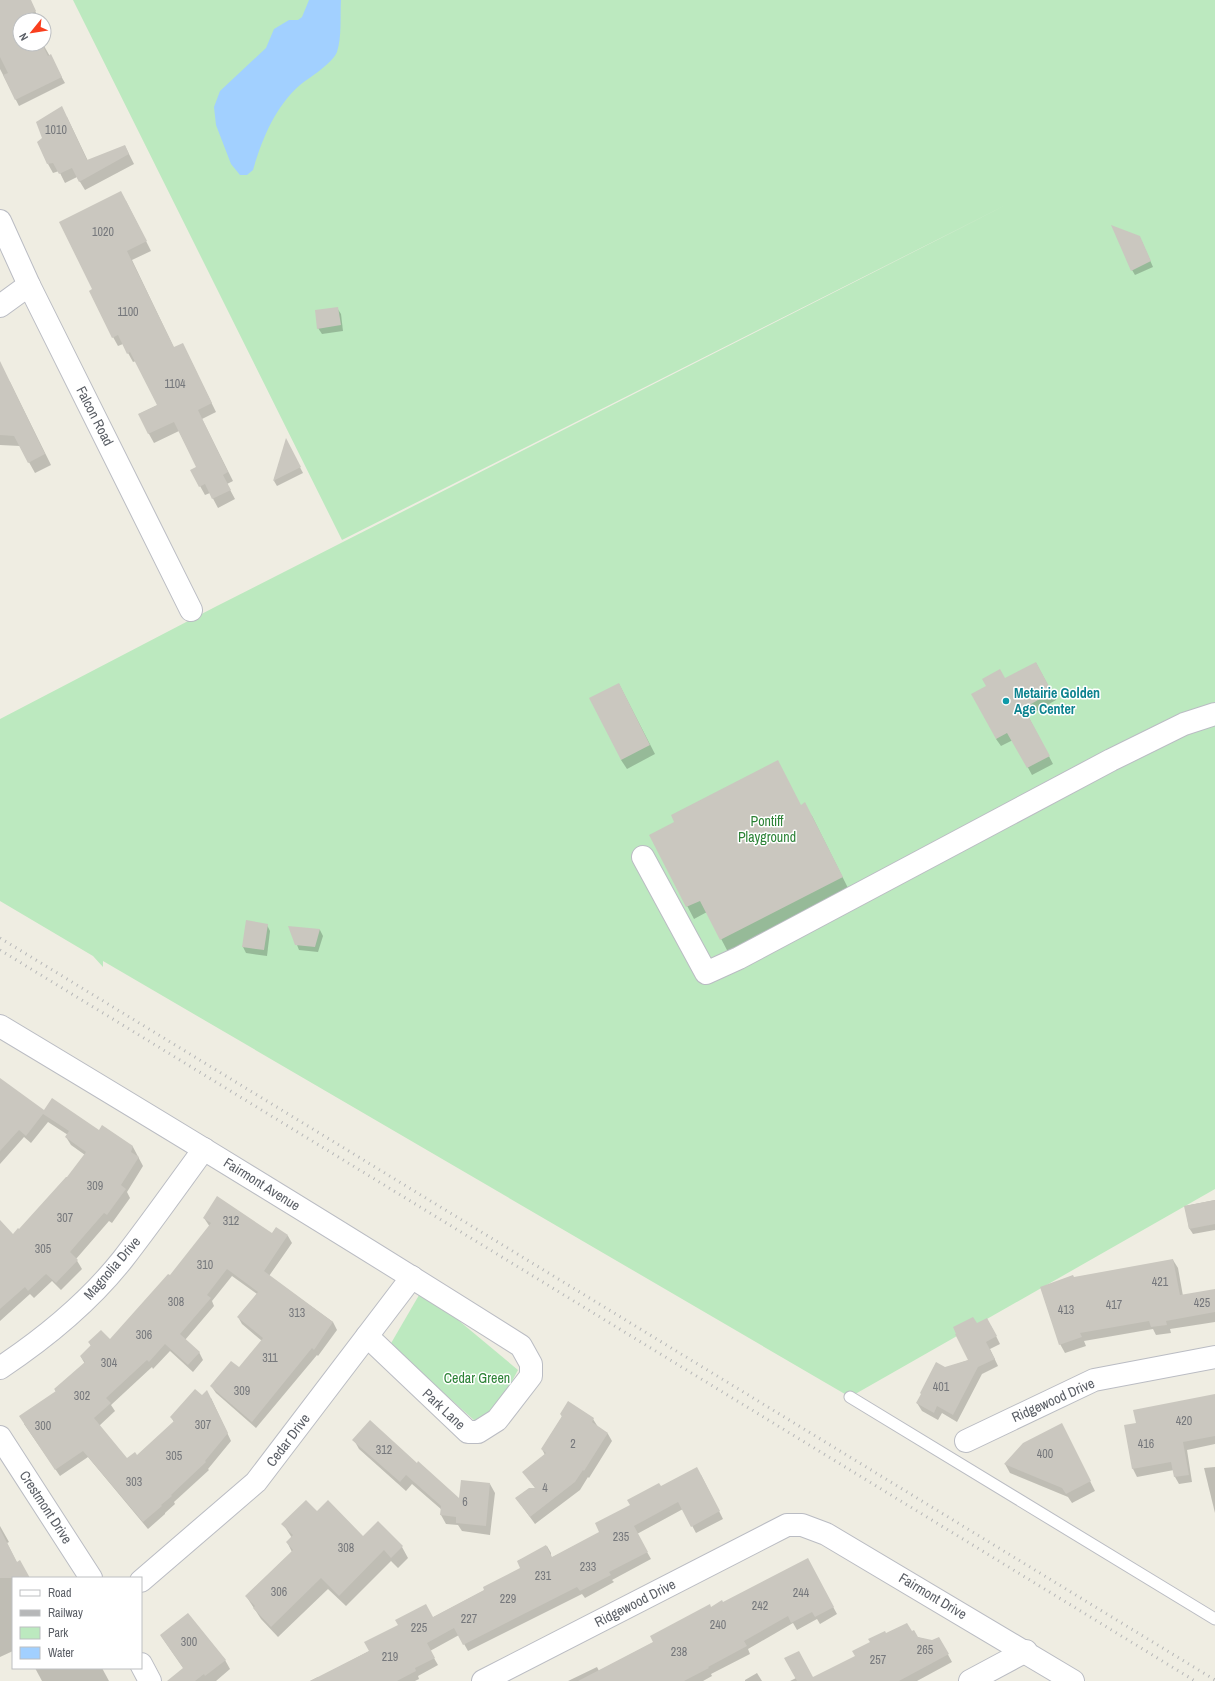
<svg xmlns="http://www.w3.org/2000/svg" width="1215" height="1681" viewBox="0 0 1215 1681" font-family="'Archivo Narrow',sans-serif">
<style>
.green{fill:#bce9bf}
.water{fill:#a2d0ff}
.shadow{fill:#0003}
.building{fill:#cac7bf}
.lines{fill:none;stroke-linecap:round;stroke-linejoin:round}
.lane-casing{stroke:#babcc3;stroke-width:13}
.street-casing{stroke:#babcc3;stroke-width:24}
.lane{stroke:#fff;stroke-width:11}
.street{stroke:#fff;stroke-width:22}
.rail{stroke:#b6b7b8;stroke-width:3;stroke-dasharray:1 5;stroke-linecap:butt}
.culture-dot{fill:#0f9aa8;stroke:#fff;stroke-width:1.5}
.labels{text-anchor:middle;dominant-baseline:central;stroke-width:3;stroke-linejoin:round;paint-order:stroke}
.number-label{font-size:12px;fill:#76787c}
.street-label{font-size:14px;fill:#5a5e65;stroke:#fff}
.culture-label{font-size:14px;font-weight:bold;fill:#0d838f;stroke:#fff;text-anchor:start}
.park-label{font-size:14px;fill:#2c8236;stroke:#fff}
</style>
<rect width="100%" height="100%" fill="#efede2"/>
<g class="green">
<polygon points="73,0 1215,0 1215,1189 850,1397 103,961 103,967 93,956 0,901 0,719 215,607 1006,205 342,540"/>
<polygon points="422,1290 518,1370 502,1400 490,1415 475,1421 390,1345"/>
</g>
<path class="water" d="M309 0H341C340 16 342 37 337 52 332 64 310 77 300 85 275 107 262 139 253 170L247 175H240L231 164 216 125 214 107 220 91 266 48 274 29 289 20H298L302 17Z"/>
<g class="shadow">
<polygon points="0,0 30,0 38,17 32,20 20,20 20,44 43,44 65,83 19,106 0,69"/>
<polygon points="67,117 88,161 125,146 134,164 85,190 77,177 65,183 59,171 53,173 48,164"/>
<polygon points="126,201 151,251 132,260 174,348 187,353 216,412 202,419 233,481 227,484 235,499 218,508 210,493 205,495 200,486 197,467 179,431 154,443 149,434 139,414 158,405 136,361 133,362 123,344 118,346 113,337 94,290"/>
<polygon points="1142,242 1153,267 1135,275 1132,270"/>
<polygon points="337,308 341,314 343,331 322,334 318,328"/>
<polygon points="0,374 10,382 51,465 35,473 20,446 0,445"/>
<polygon points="286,441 303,473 277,486 274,481"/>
<polygon points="1036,663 1056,700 1028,716 1053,764 1032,775 1013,740 1001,746 996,739 1005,680"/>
<polygon points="619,684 655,754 627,769 621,760"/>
<polygon points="801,806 812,816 849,890 728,952 707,912 694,919 650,835"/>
<polygon points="267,925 270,931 267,956 246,953 243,947"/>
<polygon points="290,927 320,930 323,936 318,952 299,950"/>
<polygon points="0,1084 44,1112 99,1131 102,1127 133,1147 143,1166 127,1192 130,1198 112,1223 109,1221 76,1259 82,1269 61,1290 52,1281 34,1298 30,1294 0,1321 0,1222 13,1235 19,1231 67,1179 85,1155 71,1145 66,1137 68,1135 48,1122 31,1143 24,1137 0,1164"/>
<polygon points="1215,1200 1215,1230 1193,1234 1189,1228 1185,1206"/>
<polygon points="204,1218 272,1234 276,1228 288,1236 292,1243 269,1276 333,1322 337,1330 318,1356 317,1355 256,1428 216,1393 211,1386 239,1369 262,1341 242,1324 238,1317 257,1294 232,1276 212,1301 214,1306 185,1340 199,1352 203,1360 193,1372 170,1351 153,1369 152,1367 111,1405 115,1411 99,1426 127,1460 137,1456 174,1422 171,1417 211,1398 231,1441 208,1469 209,1470 174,1502 175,1504 165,1513 165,1514 148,1529 88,1457 60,1476 24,1424 56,1392 55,1390 85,1364 81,1357 91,1346 89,1342 110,1341 170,1277 210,1227"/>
<polygon points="1173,1260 1178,1268 1183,1296 1215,1290 1215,1322 1170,1329 1171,1333 1156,1335 1153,1329 1084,1341 1086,1346 1065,1353 1060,1344 1073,1278"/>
<polygon points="977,1324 991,1326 1000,1344 990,1349 998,1366 982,1374 957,1422 942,1413 938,1420 922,1411 917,1403 945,1368 969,1360"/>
<polygon points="1215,1395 1215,1444 1187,1450 1192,1482 1179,1484 1175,1477 1174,1470 1137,1477 1133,1469 1125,1426 1137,1424"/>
<polygon points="561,1414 593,1419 598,1427 608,1434 612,1441 589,1478 588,1477 580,1490 535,1524 516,1498 536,1489 524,1472 545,1455 542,1449 562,1417"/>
<polygon points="1066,1433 1095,1491 1072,1503 1068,1497 1010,1473 1005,1464"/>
<polygon points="354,1440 417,1464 460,1500 490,1484 495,1493 490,1535 462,1531 458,1525 446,1524 441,1515 442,1510 412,1484 406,1491 359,1449"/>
<polygon points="1215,1467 1215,1513 1204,1468"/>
<polygon points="701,1475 723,1519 696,1533 683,1509 637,1534 651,1559 612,1580 614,1582 585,1598 582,1594 468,1651 459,1635 430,1651 438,1665 418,1676 419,1679 415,1681 310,1681 318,1677 318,1678 485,1590 522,1568 518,1561 547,1546 551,1553 551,1558 601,1532 631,1505 660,1487"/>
<polygon points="317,1512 363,1537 402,1547 408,1558 398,1568 391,1561 346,1606 328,1589 278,1637 261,1619 246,1596 292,1552 287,1542 292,1538 283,1524"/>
<polygon points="0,1526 9,1542 7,1543 17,1563 29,1578 13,1578 13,1651 0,1657"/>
<polygon points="811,1566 837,1614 820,1624 817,1619 797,1630 793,1623 748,1649 750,1654 711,1674 712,1676 703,1681 568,1681 597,1667 599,1671 654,1642 711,1608"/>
<polygon points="912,1632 917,1637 932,1641 939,1638 952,1662 917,1681 790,1681 796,1678 813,1678 856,1657 885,1635"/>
<polygon points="161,1636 225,1660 230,1669 216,1681 178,1681 184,1669"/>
<polygon points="35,1668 102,1668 109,1681 42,1681"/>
<polygon points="757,1673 762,1681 745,1681 745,1680"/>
</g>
<g class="building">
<polygon points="0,0 31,0 36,11 29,14 32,20 20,20 20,44 42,44 48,56 51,54 62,77 15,100 3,75 8,73 0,57"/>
<polygon points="62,106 87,160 125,145 129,154 79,182 72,168 59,174 53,163 47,164 37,142 42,138 36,122"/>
<polygon points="121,191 147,241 127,251 174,347 183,343 212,403 198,410 228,472 223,475 231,490 212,499 205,484 199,487 190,470 196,467 174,422 148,434 138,414 157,405 130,352 127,354 118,335 112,338 89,291 92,289 59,222"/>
<polygon points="1111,225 1140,236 1151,261 1131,271"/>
<polygon points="338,307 341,325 317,329 315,310"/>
<polygon points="0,361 45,454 28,463 14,436 0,435"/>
<polygon points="286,438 301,467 273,481"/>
<polygon points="1036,662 1052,692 1024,708 1050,756 1027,768 1007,733 996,739 971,694 986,686 982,679 1000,669 1005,678"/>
<polygon points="619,683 650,745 621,760 589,698"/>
<polygon points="778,760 801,805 805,802 843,877 720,940 700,901 686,907 649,835 674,822 671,815"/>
<polygon points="246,920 268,924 264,950 242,947"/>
<polygon points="288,926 320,929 315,947 295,945"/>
<polygon points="0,1078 44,1110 52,1098 99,1130 102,1125 133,1146 131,1152 139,1157 121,1185 126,1189 107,1215 104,1213 70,1252 78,1260 56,1283 46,1274 28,1291 25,1287 0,1309 0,1220 13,1234 18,1228 19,1229 66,1177 67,1177 86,1152 65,1137 69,1131 43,1114 26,1136 19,1130 0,1151"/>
<polygon points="217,1196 272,1233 276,1227 288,1235 264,1271 333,1322 314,1350 312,1348 252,1422 210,1386 231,1361 239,1367 263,1338 237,1317 258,1292 227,1269 207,1295 211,1298 180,1334 200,1352 188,1365 165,1344 149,1362 147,1360 106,1398 111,1403 94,1418 127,1458 135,1452 137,1455 174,1421 170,1417 195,1389 202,1395 207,1390 228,1433 205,1461 206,1462 171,1495 172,1496 161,1505 162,1506 143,1522 83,1451 55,1470 19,1416 56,1391 54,1389 85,1362 80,1356 91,1345 88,1342 101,1330 110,1339 168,1274 170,1275 211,1223 203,1218"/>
<polygon points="1215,1200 1215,1224 1189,1229 1184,1206"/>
<polygon points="1173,1259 1180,1295 1215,1289 1215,1312 1166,1321 1167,1325 1151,1327 1149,1321 1080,1333 1082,1337 1059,1345 1040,1287 1073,1275 1074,1277"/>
<polygon points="973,1317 977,1323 987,1318 997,1336 986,1342 995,1359 978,1367 953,1415 937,1406 934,1413 916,1403 921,1394 920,1393 936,1362 945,1367 968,1360 955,1334 956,1334 953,1327"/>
<polygon points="1215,1394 1215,1436 1183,1442 1189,1475 1174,1477 1171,1462 1132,1469 1124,1425 1136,1423 1133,1410"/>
<polygon points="568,1401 594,1418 592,1422 608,1433 584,1471 583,1470 575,1482 530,1517 515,1498 529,1488 535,1488 522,1472 546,1453 541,1449 562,1416 560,1414"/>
<polygon points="370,1420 417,1463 418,1461 459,1498 461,1480 490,1483 486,1526 456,1523 456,1517 440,1515 441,1506 406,1475 400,1482 352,1440"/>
<polygon points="1062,1423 1091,1481 1066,1494 1062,1488 1004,1464 1023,1443"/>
<polygon points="697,1467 720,1511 691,1527 678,1502 634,1526 648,1552 609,1572 611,1575 580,1591 577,1587 463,1645 454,1628 427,1643 435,1658 415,1668 416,1671 397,1681 310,1681 369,1651 364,1642 398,1625 395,1620 426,1604 433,1617 484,1590 483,1587 520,1568 517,1561 546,1545 552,1557 599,1532 595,1523 630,1505 627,1500 659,1483 661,1486"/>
<polygon points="306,1500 317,1511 328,1500 363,1536 378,1521 403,1546 391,1558 384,1550 339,1596 321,1578 271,1627 253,1608 255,1606 245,1596 293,1550 286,1542 293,1535 281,1524"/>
<polygon points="0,1529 17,1562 20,1560 30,1578 0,1578"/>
<polygon points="808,1558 834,1607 815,1617 812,1612 791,1623 788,1616 744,1641 747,1646 708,1667 709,1668 684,1681 578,1681 653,1642 650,1636 710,1604 711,1607 722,1600 723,1602"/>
<polygon points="188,1613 226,1660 205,1676 204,1674 195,1681 167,1681 183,1668 160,1635"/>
<polygon points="907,1623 912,1631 914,1630 918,1637 932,1640 939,1637 949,1654 899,1681 797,1681 784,1658 799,1651 813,1677 855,1656 852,1651 870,1642 868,1639 885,1631 886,1633"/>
</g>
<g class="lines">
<defs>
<polyline id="lane" points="850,1397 1215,1619"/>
<g id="street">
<polyline points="0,221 29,285 191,610"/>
<polyline points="0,306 29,285"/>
<polyline points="643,857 706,973 739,958 1111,760 1184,724 1215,714"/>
<path d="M0 1026C175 1131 349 1237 521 1346L531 1364V1376L497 1420 478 1432H468L367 1336"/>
<path d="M0 1368C45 1338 89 1302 123 1259 151 1223 177 1186 204 1149"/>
<polyline points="0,1437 91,1578"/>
<polyline points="966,1441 1094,1380 1215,1357"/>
<polyline points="141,1581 256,1482 412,1277"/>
<polyline points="141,1664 150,1681"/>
<polyline points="483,1681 787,1525 802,1525 826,1534 1073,1681"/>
<polyline points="970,1681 1026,1651"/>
</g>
</defs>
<use href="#lane" class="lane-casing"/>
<use href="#street" class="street-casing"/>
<use href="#lane" class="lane"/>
<use href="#street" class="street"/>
<g class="rail">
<polyline points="0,938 1215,1680"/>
<polyline points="0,950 1195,1681"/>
</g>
</g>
<circle class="culture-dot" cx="1006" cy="701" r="4"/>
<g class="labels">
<g class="number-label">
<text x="56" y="130">1010</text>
<text x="103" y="232">1020</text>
<text x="128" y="312">1100</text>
<text x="175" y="384">1104</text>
<text x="95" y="1186">309</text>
<text x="65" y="1218">307</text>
<text x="231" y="1221">312</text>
<text x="43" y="1249">305</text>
<text x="205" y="1265">310</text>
<text x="1160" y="1282">421</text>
<text x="176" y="1302">308</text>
<text x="1202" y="1303">425</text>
<text x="1114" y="1305">417</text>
<text x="1066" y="1310">413</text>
<text x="297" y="1313">313</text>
<text x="144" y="1335">306</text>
<text x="270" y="1358">311</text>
<text x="109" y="1363">304</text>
<text x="941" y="1387">401</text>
<text x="242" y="1391">309</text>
<text x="82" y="1396">302</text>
<text x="1184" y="1421">420</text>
<text x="203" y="1425">307</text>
<text x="43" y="1426">300</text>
<text x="573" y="1444">2</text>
<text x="1146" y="1444">416</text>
<text x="384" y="1450">312</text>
<text x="1045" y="1454">400</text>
<text x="174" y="1456">305</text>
<text x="134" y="1482">303</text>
<text x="545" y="1488">4</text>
<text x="465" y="1502">6</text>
<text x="621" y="1537">235</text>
<text x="346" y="1548">308</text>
<text x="588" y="1567">233</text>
<text x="543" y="1576">231</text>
<text x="279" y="1592">306</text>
<text x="801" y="1593">244</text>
<text x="508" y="1599">229</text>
<text x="760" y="1606">242</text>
<text x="469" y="1619">227</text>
<text x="718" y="1625">240</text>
<text x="419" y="1628">225</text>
<text x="189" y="1642">300</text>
<text x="925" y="1650">265</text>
<text x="679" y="1652">238</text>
<text x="390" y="1657">219</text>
<text x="878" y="1660">257</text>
</g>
<g class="street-label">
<text transform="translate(95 416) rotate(63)">Falcon Road</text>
<text transform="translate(262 1184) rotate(32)">Fairmont Avenue</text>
<text transform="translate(112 1268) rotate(-49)">Magnolia Drive</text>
<text transform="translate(1053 1400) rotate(-24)">Ridgewood Drive</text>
<text transform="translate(444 1409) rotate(43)">Park Lane</text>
<text transform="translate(288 1440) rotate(-53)">Cedar Drive</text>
<text transform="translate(46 1507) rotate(57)">Crestmont Drive</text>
<text transform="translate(933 1596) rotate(31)">Fairmont Drive</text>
<text transform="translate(635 1603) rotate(-27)">Ridgewood Drive</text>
</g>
<g class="culture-label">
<text x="1014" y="693">Metairie Golden<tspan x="1014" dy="16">Age Center</tspan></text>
</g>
<g class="park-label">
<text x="767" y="821">Pontiff<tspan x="767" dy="16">Playground</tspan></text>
<text x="477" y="1378">Cedar Green</text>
</g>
</g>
<rect x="12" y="1577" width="130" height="92" fill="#ffffff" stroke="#bdbfc1"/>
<rect x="20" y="1590" width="20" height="6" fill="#ffffff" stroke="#bdbfc1"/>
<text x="48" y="1597" font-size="12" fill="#5a5e65">Road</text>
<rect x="20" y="1610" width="20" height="6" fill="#b6b7b8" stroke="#bdbfc1"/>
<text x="48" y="1617" font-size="12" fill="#5a5e65">Railway</text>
<rect x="20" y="1627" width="20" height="12" fill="#bce9bf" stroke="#bdbfc1"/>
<text x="48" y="1637" font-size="12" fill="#5a5e65">Park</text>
<rect x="20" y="1647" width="20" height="12" fill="#a2d0ff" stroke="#bdbfc1"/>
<text x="48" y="1657" font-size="12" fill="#5a5e65">Water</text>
<g transform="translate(32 32) rotate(240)"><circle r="19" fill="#ffffff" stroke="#bdbfc1"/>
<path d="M0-3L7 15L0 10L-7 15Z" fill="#f93f1e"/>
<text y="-6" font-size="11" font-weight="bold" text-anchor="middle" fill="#5a5e65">N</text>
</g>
</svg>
